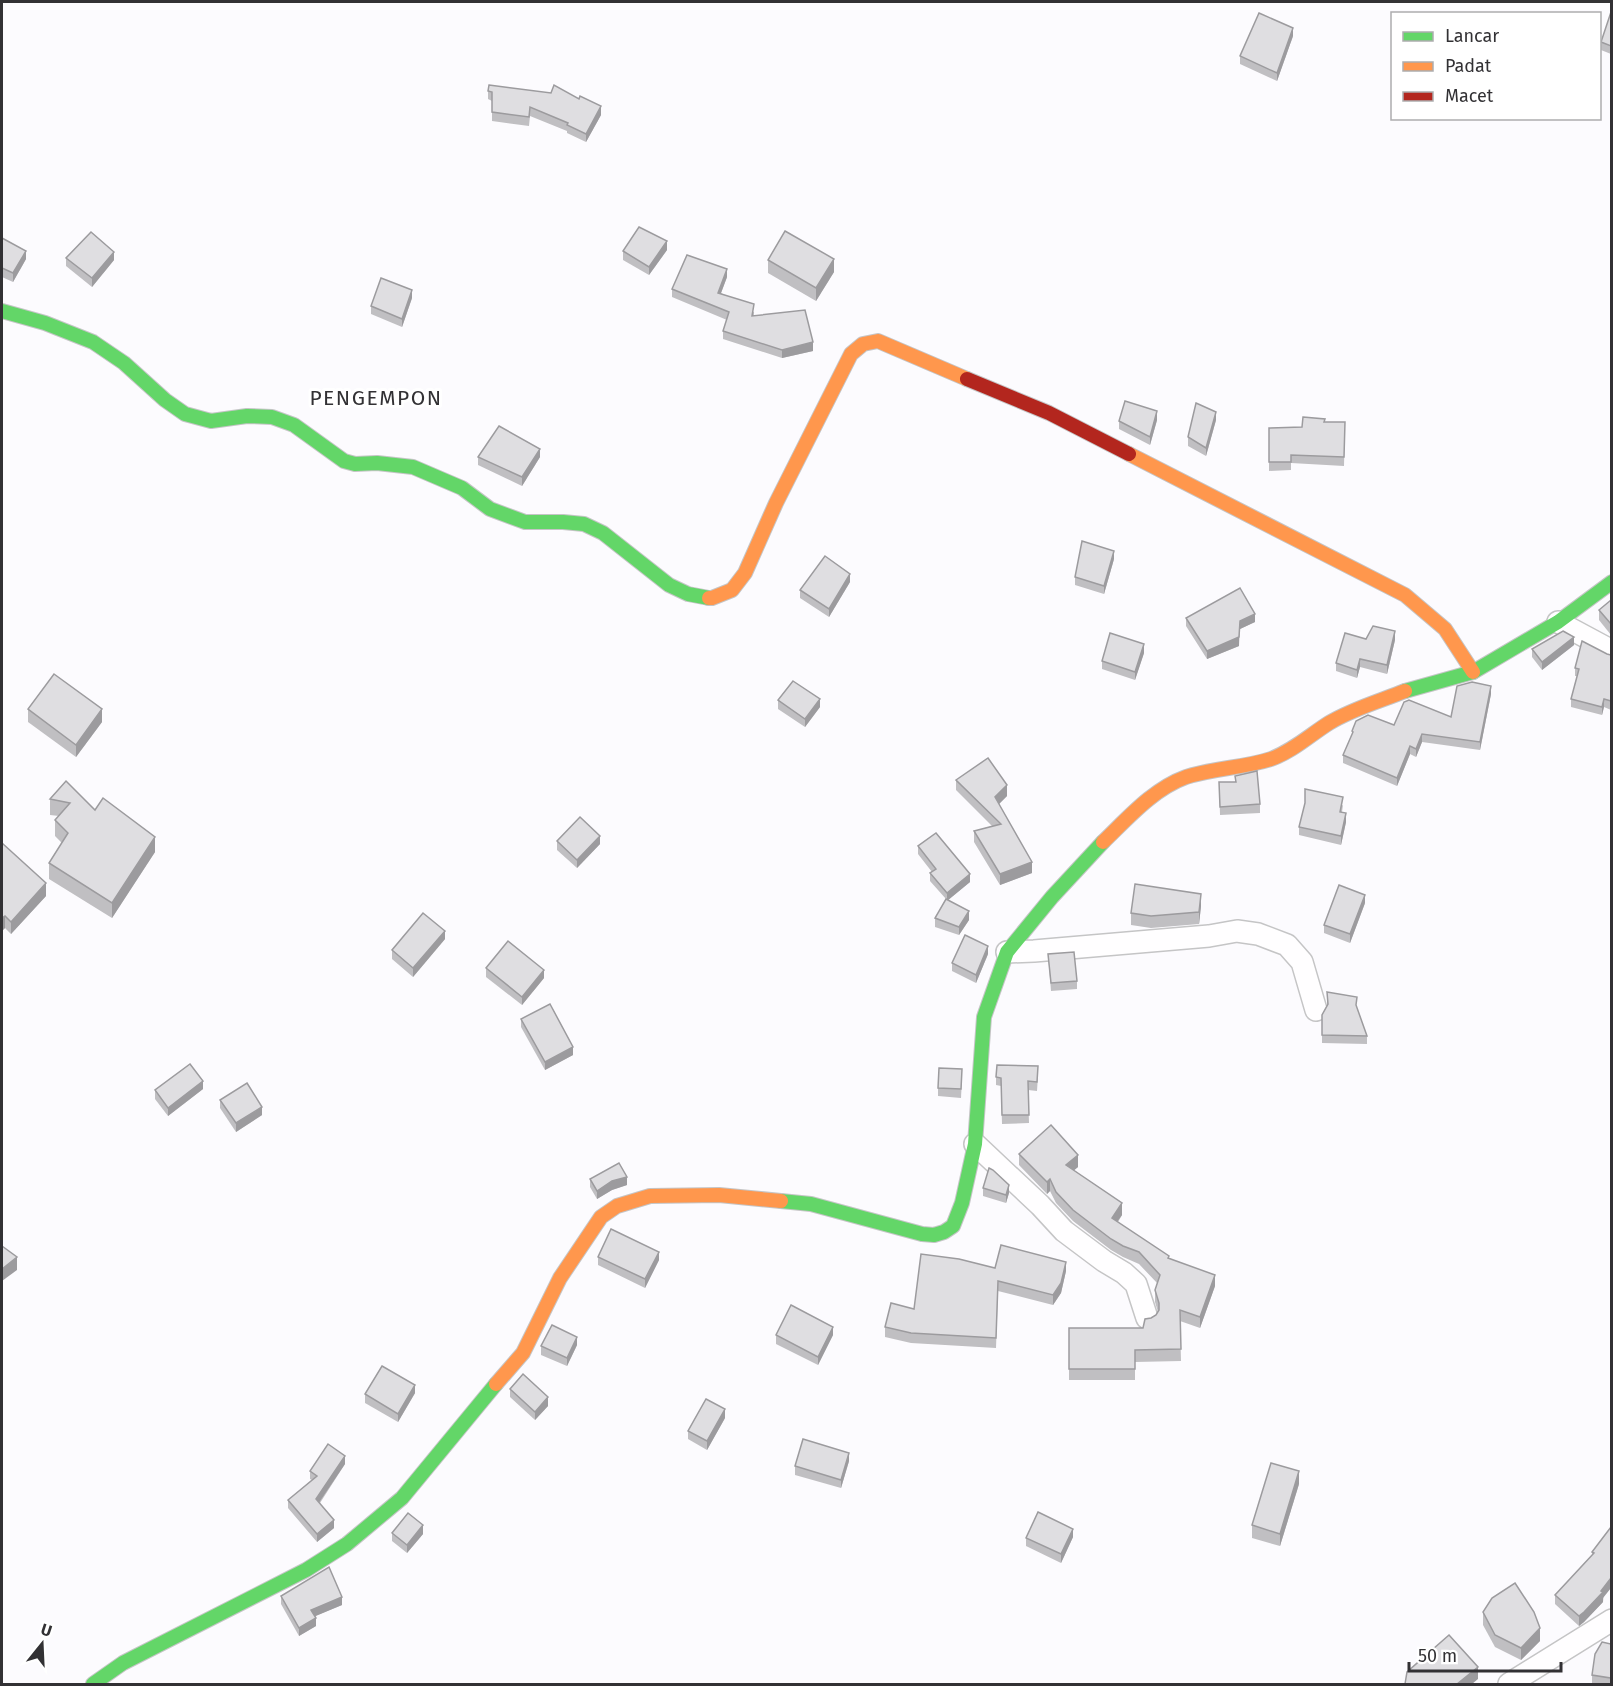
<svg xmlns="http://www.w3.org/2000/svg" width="1613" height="1686" viewBox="0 0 1613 1686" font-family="'Fira Sans',sans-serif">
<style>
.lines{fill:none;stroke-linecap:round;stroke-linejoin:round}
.street-casing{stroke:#c5c5c6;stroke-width:24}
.fast-casing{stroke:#c5c5c6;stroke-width:16}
.slow-casing{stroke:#c5c5c6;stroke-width:16}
.jam-casing{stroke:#c5c5c6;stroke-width:16}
.street{stroke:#fffeff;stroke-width:21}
.fast{stroke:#63d668;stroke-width:14}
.slow{stroke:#ff974d;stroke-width:14}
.jam{stroke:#b3261e;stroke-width:14}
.wall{fill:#c0bfc2}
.shaded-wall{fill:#9c9b9e}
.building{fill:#dfdee1;stroke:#9c9b9e;stroke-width:1.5}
.labels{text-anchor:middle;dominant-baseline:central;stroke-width:6;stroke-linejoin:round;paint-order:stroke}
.quarter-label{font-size:21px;letter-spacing:1.5px;fill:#323134;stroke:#fff}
</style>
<rect width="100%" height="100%" fill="#fcfbfe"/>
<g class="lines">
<defs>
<g id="street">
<polyline points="1558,622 1612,651"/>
<polyline points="1007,952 1034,951 1209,936 1237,931 1258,934 1287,945 1302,962 1316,1010"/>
<polyline points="975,1144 1040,1205 1064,1231 1104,1261 1124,1273 1136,1284 1147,1318"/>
<polyline points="1509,1684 1612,1620"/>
</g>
<g id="fast">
<polyline points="2,311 45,323 93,342 124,363 165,400 185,414 211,421 247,416 272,417 294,425 344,461 355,464 377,463 413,467 462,488 490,509 525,522 563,522 584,524 603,533 669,585 688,594 709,598"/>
<polyline points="1405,691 1473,672 1558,622 1612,582"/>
<polyline points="781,1201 811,1204 922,1234 934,1235 944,1232 953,1226 962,1203 975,1144 984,1017 1007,952 1052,897 1103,842"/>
<polyline points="93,1684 123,1663 306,1570 347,1544 402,1498 496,1384"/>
</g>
<g id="slow">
<polyline points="1129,454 1405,595 1445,629 1473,672"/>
<polyline points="709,598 712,598 732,590 745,573 776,503 851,354 863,344 878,341 967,379"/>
<path d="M1103 842C1128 818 1153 789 1186 777 1213 768 1244 768 1271 759 1293 751 1310 735 1329 723 1352 709 1380 701 1405 691"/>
<polyline points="496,1384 523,1353 560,1278 601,1217 617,1206 650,1196 719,1195 781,1201"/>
</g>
<polyline id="jam" points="967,379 1049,413 1129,454"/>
</defs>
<use href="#street" class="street-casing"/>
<use href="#fast" class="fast-casing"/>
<use href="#slow" class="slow-casing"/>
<use href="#jam" class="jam-casing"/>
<use href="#street" class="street"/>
<use href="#fast" class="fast"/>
<use href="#slow" class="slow"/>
<use href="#jam" class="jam"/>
</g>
<g class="wall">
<polygon points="1611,12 1611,54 1601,50 1601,42"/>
<polygon points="1293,36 1277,81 1240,64 1240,56"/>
<polygon points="488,91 601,115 586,142 567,133 567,131 530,116 529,126 492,121 492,101 488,99"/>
<polygon points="2,238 26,259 13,282 2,277"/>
<polygon points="667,250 649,275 623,260 623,251"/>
<polygon points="66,258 114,260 92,287 66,266"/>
<polygon points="768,260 834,272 816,301 768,273"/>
<polygon points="727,277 721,293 754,312 754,316 813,351 782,358 723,339 723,331 727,320 672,297 672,289"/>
<polygon points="412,298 402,327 371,314 371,306"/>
<polygon points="1157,420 1150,445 1119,429 1119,421"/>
<polygon points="1216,420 1206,456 1188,446 1188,437"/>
<polygon points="1325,422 1345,422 1344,466 1291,463 1291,470 1269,471 1269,428 1302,427"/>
<polygon points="478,457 540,457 522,486 478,465"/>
<polygon points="1114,559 1104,594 1075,585 1075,577"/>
<polygon points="850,582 829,617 800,598 800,590"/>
<polygon points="1611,600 1611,635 1599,620 1599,610"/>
<polygon points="1186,618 1255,622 1240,629 1239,646 1207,659 1186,626"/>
<polygon points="1395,640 1387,674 1360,667 1357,678 1336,671 1336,663"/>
<polygon points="1574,645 1542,670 1532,657 1532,649"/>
<polygon points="1144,653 1135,680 1102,669 1102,661"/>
<polygon points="1607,654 1611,655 1611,710 1604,707 1602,715 1571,707 1571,699 1577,676 1575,676 1575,668"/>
<polygon points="1491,694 1480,750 1422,742 1416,757 1410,754 1397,786 1343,763 1343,755 1352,735 1352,731 1451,717"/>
<polygon points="778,700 820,707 805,727 778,709"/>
<polygon points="28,709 102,722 76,757 28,722"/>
<polygon points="956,780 1007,796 999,804 1032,873 1000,885 974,842 974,831 992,826 956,790"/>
<polygon points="66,781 95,810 155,852 112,918 49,879 49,863 62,843 55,836 55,820 59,816 50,815 50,799"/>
<polygon points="1219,782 1260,804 1260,813 1220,815"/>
<polygon points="1343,805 1342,812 1346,822 1341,845 1299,835 1299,827"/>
<polygon points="557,841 600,844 577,868 557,850"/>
<polygon points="2,843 46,896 11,934 5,928 2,931"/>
<polygon points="918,846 970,882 948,900 969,920 959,935 935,927 935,918 946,899 930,881 930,873 932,872 918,854"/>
<polygon points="1365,903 1350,943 1324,933 1324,925"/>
<polygon points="1201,906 1199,924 1151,928 1131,925 1131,913"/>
<polygon points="445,939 413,977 392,959 392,950"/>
<polygon points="988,954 976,983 952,971 952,963"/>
<polygon points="1048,954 1077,981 1077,989 1051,991"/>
<polygon points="486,968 544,978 522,1005 486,977"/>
<polygon points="1327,992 1357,1008 1367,1036 1367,1044 1322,1043 1322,1015 1327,1006"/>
<polygon points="521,1019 573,1055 545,1070 521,1027"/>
<polygon points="1038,1075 1037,1091 1028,1090 1029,1123 1002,1124 1001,1086 996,1085 996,1077"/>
<polygon points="962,1078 961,1098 938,1096 938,1088"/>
<polygon points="203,1089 168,1116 155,1099 155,1090"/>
<polygon points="220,1100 262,1115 236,1132 220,1108"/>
<polygon points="1019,1154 1078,1167 1074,1170 1122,1215 1118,1222 1169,1258 1215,1286 1200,1328 1180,1321 1181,1361 1135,1362 1135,1380 1069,1380 1069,1328 1143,1328 1151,1318 1156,1315 1158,1312 1155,1302 1155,1290 1158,1284 1139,1264 1123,1257 1111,1250 1073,1221 1056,1203 1050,1191 1047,1194 1019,1165"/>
<polygon points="590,1179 627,1185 612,1190 597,1199 590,1187"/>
<polygon points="983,1188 1009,1193 1006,1203 983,1196"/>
<polygon points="598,1257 659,1260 645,1288 598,1265"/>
<polygon points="995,1268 1066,1271 1061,1293 1053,1305 998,1291 996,1348 911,1343 885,1337 885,1327 914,1309"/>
<polygon points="776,1335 833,1335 818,1365 776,1344"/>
<polygon points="577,1345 567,1366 541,1355 541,1346"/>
<polygon points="510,1389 548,1406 535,1420 510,1397"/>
<polygon points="415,1393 398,1422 365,1403 365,1394"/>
<polygon points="725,1418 707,1450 688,1439 688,1431"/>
<polygon points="849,1461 841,1488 795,1475 795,1466"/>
<polygon points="345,1464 320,1503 334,1528 317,1542 288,1508 288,1500 312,1480 310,1479 310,1471"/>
<polygon points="1299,1484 1280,1546 1252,1538 1252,1525"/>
<polygon points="1611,1527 1603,1602 1584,1622 1579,1626 1555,1604 1555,1595 1592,1555 1592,1552"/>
<polygon points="392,1533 423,1534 407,1553 392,1541"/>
<polygon points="1073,1537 1061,1563 1026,1546 1026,1538"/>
<polygon points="281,1596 342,1605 315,1616 316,1626 299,1636 281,1604"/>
<polygon points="1483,1612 1540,1641 1521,1660 1495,1647 1483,1625"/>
<polygon points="1611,1644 1611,1684 1592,1684 1592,1675"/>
</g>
<g class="shaded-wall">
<polygon points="1293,28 1293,36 1277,81 1277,73"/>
<polygon points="601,106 601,115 586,142 586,134"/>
<polygon points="667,241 667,250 649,275 649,267"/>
<polygon points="26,251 26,259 13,282 13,273"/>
<polygon points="114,252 114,260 92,287 92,278"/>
<polygon points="834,259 834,272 816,301 816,288"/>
<polygon points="727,269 727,277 718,301 718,293"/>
<polygon points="412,290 412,298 402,327 402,319"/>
<polygon points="813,342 813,351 782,358 782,350"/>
<polygon points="1157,411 1157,420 1150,445 1150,437"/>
<polygon points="1216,412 1216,420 1206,456 1206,448"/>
<polygon points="540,449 540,457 522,486 522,477"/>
<polygon points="1114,551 1114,559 1104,594 1104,586"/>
<polygon points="850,574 850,582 829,617 829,609"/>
<polygon points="1255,614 1255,622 1240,629 1240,621"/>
<polygon points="1395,631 1395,640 1387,674 1387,665"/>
<polygon points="1239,637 1239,646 1207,659 1207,651"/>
<polygon points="1574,637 1574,645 1542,670 1542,662"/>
<polygon points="1144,644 1144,653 1135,680 1135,672"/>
<polygon points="1360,659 1360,667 1357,678 1357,670"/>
<polygon points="1491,686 1491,694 1480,750 1480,742"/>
<polygon points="820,699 820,707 805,727 805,719"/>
<polygon points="1604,699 1604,707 1602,715 1602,707"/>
<polygon points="102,709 102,722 76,757 76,745"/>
<polygon points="1422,734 1422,742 1416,757 1416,749"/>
<polygon points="1410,746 1410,754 1397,786 1397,778"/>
<polygon points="1007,785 1007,796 995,808 995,797"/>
<polygon points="1346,813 1346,822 1341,845 1341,836"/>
<polygon points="600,836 600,844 577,868 577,860"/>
<polygon points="155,837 155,852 112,918 112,903"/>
<polygon points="1032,862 1032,873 1000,885 1000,874"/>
<polygon points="970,874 970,882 947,901 947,893"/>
<polygon points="46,883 46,896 11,934 11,922"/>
<polygon points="1201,894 1201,906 1199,924 1199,912"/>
<polygon points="1365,895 1365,903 1350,943 1350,934"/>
<polygon points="969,911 969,920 959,935 959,927"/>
<polygon points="5,916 5,928 2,931 2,918"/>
<polygon points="445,931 445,939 413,977 413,968"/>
<polygon points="988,946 988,954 976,983 976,975"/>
<polygon points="544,970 544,978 522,1005 522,997"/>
<polygon points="573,1047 573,1055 545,1070 545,1062"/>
<polygon points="203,1081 203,1089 168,1116 168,1108"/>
<polygon points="262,1107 262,1115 236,1132 236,1123"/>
<polygon points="1078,1155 1078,1167 1066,1177 1066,1165"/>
<polygon points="627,1177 627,1185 612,1190 597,1199 597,1191 612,1181"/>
<polygon points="1050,1179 1050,1191 1047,1194 1047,1182"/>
<polygon points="1009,1185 1009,1193 1006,1203 1006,1195"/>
<polygon points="1122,1203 1122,1215 1112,1229 1112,1218"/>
<polygon points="659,1252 659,1260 645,1288 645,1279"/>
<polygon points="17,1257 17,1270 2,1281 2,1269"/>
<polygon points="1066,1262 1066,1271 1061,1293 1053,1305 1053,1295"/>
<polygon points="1215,1275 1215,1286 1200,1328 1200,1317"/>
<polygon points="833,1327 833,1335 818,1365 818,1357"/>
<polygon points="577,1337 577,1345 567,1366 567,1358"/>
<polygon points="415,1385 415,1393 398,1422 398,1414"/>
<polygon points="548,1397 548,1406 535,1420 535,1412"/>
<polygon points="725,1409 725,1418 707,1450 707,1441"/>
<polygon points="849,1453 849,1461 841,1488 841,1480"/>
<polygon points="345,1456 345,1464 316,1507 316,1499"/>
<polygon points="1299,1471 1299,1484 1280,1546 1280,1534"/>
<polygon points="334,1520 334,1528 317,1542 317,1534"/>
<polygon points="423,1525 423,1534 407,1553 407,1545"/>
<polygon points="1073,1529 1073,1537 1061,1563 1061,1554"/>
<polygon points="1611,1578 1611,1588 1603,1598 1603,1602 1584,1622 1579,1626 1579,1616"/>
<polygon points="342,1597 342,1605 311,1618 311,1610"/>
<polygon points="316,1618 316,1626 299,1636 299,1628"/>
<polygon points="1540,1628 1540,1641 1521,1660 1521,1648"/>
<polygon points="1478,1667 1478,1679 1472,1684 1457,1684"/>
</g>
<g class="building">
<polygon points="1611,12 1611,46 1601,42"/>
<polygon points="1259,13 1293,28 1277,73 1240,56"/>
<polygon points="489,85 551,93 554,85 579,99 580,96 601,106 586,134 567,125 568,123 530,107 529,117 492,112 492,92 488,91"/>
<polygon points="639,227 667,241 649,267 623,251"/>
<polygon points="785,231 834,259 816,288 768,260"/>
<polygon points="91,232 114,252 92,278 66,258"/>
<polygon points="2,238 26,251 13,273 2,268"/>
<polygon points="687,255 727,269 718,293 754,304 752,316 805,310 813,342 782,350 723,331 729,312 672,289"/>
<polygon points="381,278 412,290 402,319 371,306"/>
<polygon points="1125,401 1157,411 1150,437 1119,421"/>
<polygon points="1196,403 1216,412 1206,448 1188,437"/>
<polygon points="1303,417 1325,419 1324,422 1345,422 1344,457 1291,455 1291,462 1269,462 1269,428 1302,427"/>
<polygon points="499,426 540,449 522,477 478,457"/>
<polygon points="1082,541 1114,551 1104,586 1075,577"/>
<polygon points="825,556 850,574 829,609 800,590"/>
<polygon points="1240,588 1255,614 1240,621 1239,637 1207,651 1186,618"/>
<polygon points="1611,600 1611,624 1599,610"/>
<polygon points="1373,626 1395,631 1387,665 1360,659 1357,670 1336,663 1345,633 1366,639"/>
<polygon points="1563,631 1574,637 1542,662 1532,649"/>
<polygon points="1110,633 1144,644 1135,672 1102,661"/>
<polygon points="1582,641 1607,654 1611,655 1611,701 1604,699 1602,707 1571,699 1579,669 1575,668"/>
<polygon points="54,674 102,709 76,745 28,709"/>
<polygon points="793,681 820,699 805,719 778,700"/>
<polygon points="1472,682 1491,686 1480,742 1422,734 1416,749 1410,746 1397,778 1343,755 1353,732 1352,731 1356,721 1368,715 1394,725 1404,702 1409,700 1451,717 1457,686"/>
<polygon points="988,758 1007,785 995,797 1032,862 1000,874 974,831 1001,824 956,780"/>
<polygon points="1257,771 1260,804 1220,807 1219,782 1236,782 1235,776"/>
<polygon points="66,781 95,810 103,798 155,837 112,903 49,863 68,833 55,820 70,803 50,799"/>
<polygon points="1305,789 1343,797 1340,812 1346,813 1341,836 1299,827 1305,803"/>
<polygon points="580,817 600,836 577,860 557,841"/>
<polygon points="936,833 970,874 947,893 930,873 936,869 918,846"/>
<polygon points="2,843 46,883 11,922 5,916 2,918"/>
<polygon points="1135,884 1201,894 1199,912 1151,916 1131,913"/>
<polygon points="1339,885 1365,895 1350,934 1324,925"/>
<polygon points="946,899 969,911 959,927 935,918"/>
<polygon points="423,913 445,931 413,968 392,950"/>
<polygon points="965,935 988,946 976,975 952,963"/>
<polygon points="508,941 544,970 522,997 486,968"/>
<polygon points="1074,952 1077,981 1051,983 1048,954"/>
<polygon points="1327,992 1357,997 1356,1005 1367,1036 1322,1035 1322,1015 1328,1004"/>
<polygon points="550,1004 573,1047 545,1062 521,1019"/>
<polygon points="190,1064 203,1081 168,1108 155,1090"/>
<polygon points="997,1065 1038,1066 1037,1082 1028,1081 1029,1115 1002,1115 1001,1078 996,1077"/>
<polygon points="939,1068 962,1069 961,1089 938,1088"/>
<polygon points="247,1083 262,1107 236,1123 220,1100"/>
<polygon points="1051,1125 1078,1155 1066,1165 1122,1203 1112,1218 1169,1256 1168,1258 1215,1275 1200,1317 1180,1310 1181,1349 1135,1350 1135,1369 1069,1369 1069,1328 1143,1328 1145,1319 1151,1318 1156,1315 1159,1310 1159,1303 1155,1290 1160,1275 1139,1252 1123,1246 1111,1239 1073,1210 1056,1192 1050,1179 1047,1182 1019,1154"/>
<polygon points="619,1163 627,1177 612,1181 597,1191 590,1179"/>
<polygon points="989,1168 993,1170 1009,1185 1006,1195 983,1188"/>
<polygon points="611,1229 659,1252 645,1279 598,1257"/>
<polygon points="1001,1245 1066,1262 1061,1283 1053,1295 998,1281 996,1338 911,1333 885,1327 891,1303 914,1309 921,1254 959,1259 995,1268"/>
<polygon points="2,1246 17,1257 2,1269"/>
<polygon points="791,1305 833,1327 818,1357 776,1335"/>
<polygon points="552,1325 577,1337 567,1358 541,1346"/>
<polygon points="382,1366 415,1385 398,1414 365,1394"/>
<polygon points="523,1374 548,1397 535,1412 510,1389"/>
<polygon points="706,1399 725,1409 707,1441 688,1431"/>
<polygon points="803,1439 849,1453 841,1480 795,1466"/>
<polygon points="328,1444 345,1456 316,1499 334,1520 317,1534 288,1500 317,1476 310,1471"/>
<polygon points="1271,1463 1299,1471 1280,1534 1252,1525"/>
<polygon points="1038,1512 1073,1529 1061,1554 1026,1538"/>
<polygon points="408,1513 423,1525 407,1545 392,1533"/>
<polygon points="1611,1527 1611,1578 1601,1591 1603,1592 1584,1612 1579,1616 1555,1595 1594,1553 1592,1552"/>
<polygon points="329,1567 342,1597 311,1610 316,1618 299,1628 281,1596"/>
<polygon points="1515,1583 1534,1612 1540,1628 1521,1648 1495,1635 1483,1612 1492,1598"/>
<polygon points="1449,1635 1478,1667 1457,1684 1405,1684 1407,1672"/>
<polygon points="1602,1642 1611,1644 1611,1678 1592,1675 1595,1654"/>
</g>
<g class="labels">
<g class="quarter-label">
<text x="376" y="398">PENGEMPON</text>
</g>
</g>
<rect width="1613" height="1686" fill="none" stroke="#323134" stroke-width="6"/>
<rect x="1391" y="12" width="210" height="108" fill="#ffffff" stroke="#adadae" stroke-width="1.5"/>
<rect x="1403" y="32" width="30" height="9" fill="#63d668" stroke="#adadae" stroke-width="1.5"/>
<text x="1445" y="42" font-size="18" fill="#323134">Lancar</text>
<rect x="1403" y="62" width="30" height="9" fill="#ff974d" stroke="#adadae" stroke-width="1.5"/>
<text x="1445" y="72" font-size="18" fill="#323134">Padat</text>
<rect x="1403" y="92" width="30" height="9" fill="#b3261e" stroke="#adadae" stroke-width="1.5"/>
<text x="1445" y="102" font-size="18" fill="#323134">Macet</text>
<g transform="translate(42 1644) rotate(18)" stroke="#ffffff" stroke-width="4.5" paint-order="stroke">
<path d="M0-4.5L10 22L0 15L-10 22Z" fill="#323134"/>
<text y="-9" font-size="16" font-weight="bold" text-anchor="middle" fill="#323134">U</text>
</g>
<path d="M1409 1662v9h152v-9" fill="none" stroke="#323134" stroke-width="3"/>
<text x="1418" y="1662" font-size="18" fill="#323134" stroke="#ffffff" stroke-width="4.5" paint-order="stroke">50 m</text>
</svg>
